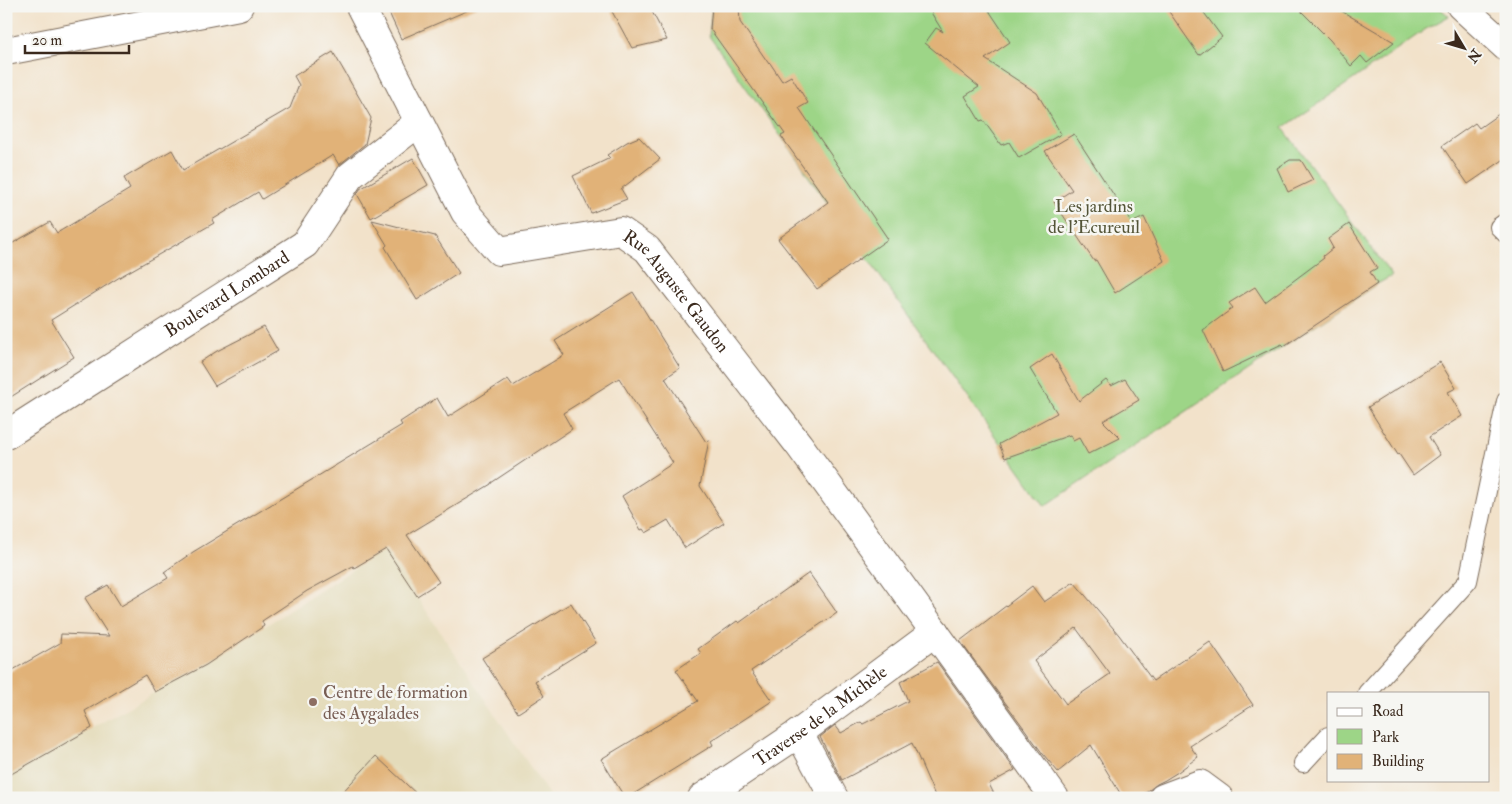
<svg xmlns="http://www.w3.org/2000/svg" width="1512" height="804" viewBox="0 0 1512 804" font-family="'IM FELL Double Pica',serif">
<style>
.built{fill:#e4dbba}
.green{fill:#9dd587;stroke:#6c8052}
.building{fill:#e1b278;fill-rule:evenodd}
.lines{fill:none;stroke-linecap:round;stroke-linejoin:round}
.lane-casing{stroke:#7b6a5a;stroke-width:20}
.street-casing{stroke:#7b6a5a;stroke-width:30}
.lane{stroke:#fff;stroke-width:18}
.street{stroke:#fff;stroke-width:28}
.education-dot{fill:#8d6e63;stroke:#f6f6f2;stroke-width:2}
.labels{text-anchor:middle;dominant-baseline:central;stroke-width:5;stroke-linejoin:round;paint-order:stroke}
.park-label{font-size:18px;fill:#545538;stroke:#f6f6f2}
.street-label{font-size:18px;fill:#3b2a1e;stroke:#f6f6f2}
.education-label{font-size:18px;fill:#785e54;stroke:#f6f6f2;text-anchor:start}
</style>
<rect width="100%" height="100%" fill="#f6f6f2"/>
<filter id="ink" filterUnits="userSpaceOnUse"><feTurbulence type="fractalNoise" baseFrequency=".02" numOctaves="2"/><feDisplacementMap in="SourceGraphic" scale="10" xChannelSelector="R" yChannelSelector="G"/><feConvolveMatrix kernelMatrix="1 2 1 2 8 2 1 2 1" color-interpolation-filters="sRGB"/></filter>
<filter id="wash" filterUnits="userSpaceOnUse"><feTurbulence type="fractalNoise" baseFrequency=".0096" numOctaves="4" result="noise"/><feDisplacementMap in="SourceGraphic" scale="20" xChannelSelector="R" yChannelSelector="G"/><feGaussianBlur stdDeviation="1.12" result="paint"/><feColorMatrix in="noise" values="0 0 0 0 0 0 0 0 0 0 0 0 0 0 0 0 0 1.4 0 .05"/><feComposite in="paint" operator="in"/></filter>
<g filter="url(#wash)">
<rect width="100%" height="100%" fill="#f2e2ca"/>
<polygon class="built" points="385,549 551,798 6,798 6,777 217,657"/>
<polygon class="green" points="712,6 1437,6 1449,16 1426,29 1283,128 1392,276 1377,284 1045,506 806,173 803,167 709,36"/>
<g id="blocks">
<g class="building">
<polygon points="386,6 478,6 401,39"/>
<polygon points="609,6 649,6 667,40 632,48"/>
<polygon points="712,6 739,6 740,22 769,64 770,63 782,81 791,76 808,103 799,108 888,239 817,289 778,239 828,202 781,136 785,134 710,29"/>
<polygon points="927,6 986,6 1010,42 985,59 1037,93 1061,134 1019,158 1009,142 1001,145 983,120 980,121 965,96 979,87 925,43 936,28 943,32"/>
<polygon points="1165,6 1199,6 1222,37 1199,55"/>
<polygon points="1296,6 1333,6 1394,42 1367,63 1361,56 1351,66 1330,40"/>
<polygon points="333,52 371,118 365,144 339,165 333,155 262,199 258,192 212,220 214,223 123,275 51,320 74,357 6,400 6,247 50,222 57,233 130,189 124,178 172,150 183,170 290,108 299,85 294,76"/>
<polygon points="1506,109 1506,158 1468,184 1442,146 1475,123 1479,128"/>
<polygon points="1074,134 1132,223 1144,217 1164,261 1115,293 1096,260 1094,261 1054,202 1072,190 1045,151"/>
<polygon points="639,137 660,159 621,189 627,199 591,213 573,176 610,158 607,155 627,142"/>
<polygon points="413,158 428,185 371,218 357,194 360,189"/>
<polygon points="1290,160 1301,160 1313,180 1288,192 1277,168"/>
<polygon points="372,220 435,236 459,273 417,300 385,247 387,245"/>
<polygon points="1349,224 1377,268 1370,272 1377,284 1284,346 1282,344 1223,372 1203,330 1233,308 1229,303 1255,287 1265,302 1324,258 1323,256 1333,248 1328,239"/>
<polygon points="633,292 680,368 665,378 706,442 709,440 700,486 724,523 685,548 668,520 646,533 643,529 641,530 622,496 673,463 619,378 563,413 572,429 491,483 491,484 407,535 439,582 417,596 386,549 354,568 353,566 307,591 262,621 264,626 206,665 155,692 145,675 85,711 92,728 6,777 6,674 60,643 61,634 109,636 85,598 108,585 121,606 168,578 164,572 193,552 402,425 400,422 437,398 448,417 508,379 513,386 564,355 555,341"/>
<polygon points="264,327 278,351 215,386 200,362 217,351"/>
<polygon points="1052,354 1079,401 1106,380 1111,386 1125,379 1139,400 1103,421 1120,438 1088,454 1079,438 1073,441 1070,435 1005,458 999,444 1057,413 1030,369"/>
<polygon points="1440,362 1456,388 1448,392 1462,416 1429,437 1440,455 1413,475 1399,454 1398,455 1368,407"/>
<polygon points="809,573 837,613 751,671 772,701 711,741 713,745 627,798 625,798 601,759 698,701 676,670 701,653 698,649 737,621 739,623"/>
<path d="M1074 582 1119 635 1153 681 1210 642 1253 705 1190 746 1198 757 1178 772 1165 780 1157 784 1139 798H1123L1091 745 1058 772 1043 754 960 641 1032 586 1044 602ZM1076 628 1110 674 1066 704 1034 661Z"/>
<polygon points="571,603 596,643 535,681 544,696 518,713 482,658"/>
<polygon points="937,662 1015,770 989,784 996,798 936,798 912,743 842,780 820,737 835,725 841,733 861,722 863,724 908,701 900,682"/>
<polygon points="376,756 421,798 337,798"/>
</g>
</g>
</g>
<g filter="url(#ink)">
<use href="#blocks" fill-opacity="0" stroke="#7b6a5a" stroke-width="1"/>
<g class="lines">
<defs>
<g id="lane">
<polyline points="1506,222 1499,227 1506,234"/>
<polyline points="1367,693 1468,581 1506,401"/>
<polyline points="1303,763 1328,736"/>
</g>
<g id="street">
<path id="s1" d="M360 6 465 212 499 251 621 231 647 249 799 445 1055 798"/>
<polyline points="1461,6 1506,47"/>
<polyline points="6,51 239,6"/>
<path id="s2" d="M6 435 305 244 350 176 419 122"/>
<polyline points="799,733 834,798"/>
<path id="s3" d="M702 798 799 733 935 632"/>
<polyline points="1163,798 1200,784 1219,798"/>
</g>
</defs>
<use href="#lane" class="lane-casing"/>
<use href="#street" class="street-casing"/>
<use href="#lane" class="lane"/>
<use href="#street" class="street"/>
</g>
</g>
<circle class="education-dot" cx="313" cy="702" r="5"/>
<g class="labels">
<g class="park-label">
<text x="1094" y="206">Les jardins<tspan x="1094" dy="21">de l'Ecureuil</tspan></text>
</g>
<g class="street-label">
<text stroke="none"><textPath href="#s2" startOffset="262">Boulevard Lombard</textPath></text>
<text stroke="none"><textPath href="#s1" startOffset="489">Rue Auguste Gaudon</textPath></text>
<text stroke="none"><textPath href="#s3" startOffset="144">Traverse de la Michèle</textPath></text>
</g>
<g class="education-label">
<text x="323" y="692">Centre de formation<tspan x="323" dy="21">des Aygalades</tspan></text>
</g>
</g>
<rect width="1512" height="804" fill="none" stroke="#f6f6f2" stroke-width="25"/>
<rect x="1327" y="692" width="162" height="90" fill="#f6f6f2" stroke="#aba49d"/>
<rect x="1337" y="708" width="25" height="8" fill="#ffffff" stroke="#aba49d"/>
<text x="1372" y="716" font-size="15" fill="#3b2a1e">Road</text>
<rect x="1337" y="729" width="25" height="15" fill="#9dd587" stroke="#aba49d"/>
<text x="1372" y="742" font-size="15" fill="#3b2a1e">Park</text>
<rect x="1337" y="754" width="25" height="15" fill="#e1b278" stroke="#aba49d"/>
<text x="1372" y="766" font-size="15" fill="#3b2a1e">Building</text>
<g transform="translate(1464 48) rotate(128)" stroke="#f6f6f2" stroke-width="4" paint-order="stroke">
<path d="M0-4L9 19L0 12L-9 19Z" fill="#3b2a1e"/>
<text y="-8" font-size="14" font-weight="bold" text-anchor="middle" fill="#3b2a1e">N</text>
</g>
<path d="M25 45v8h104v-8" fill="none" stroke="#3b2a1e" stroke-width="2.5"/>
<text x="32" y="45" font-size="15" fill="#3b2a1e" stroke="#f6f6f2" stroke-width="4" paint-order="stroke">20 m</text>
</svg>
